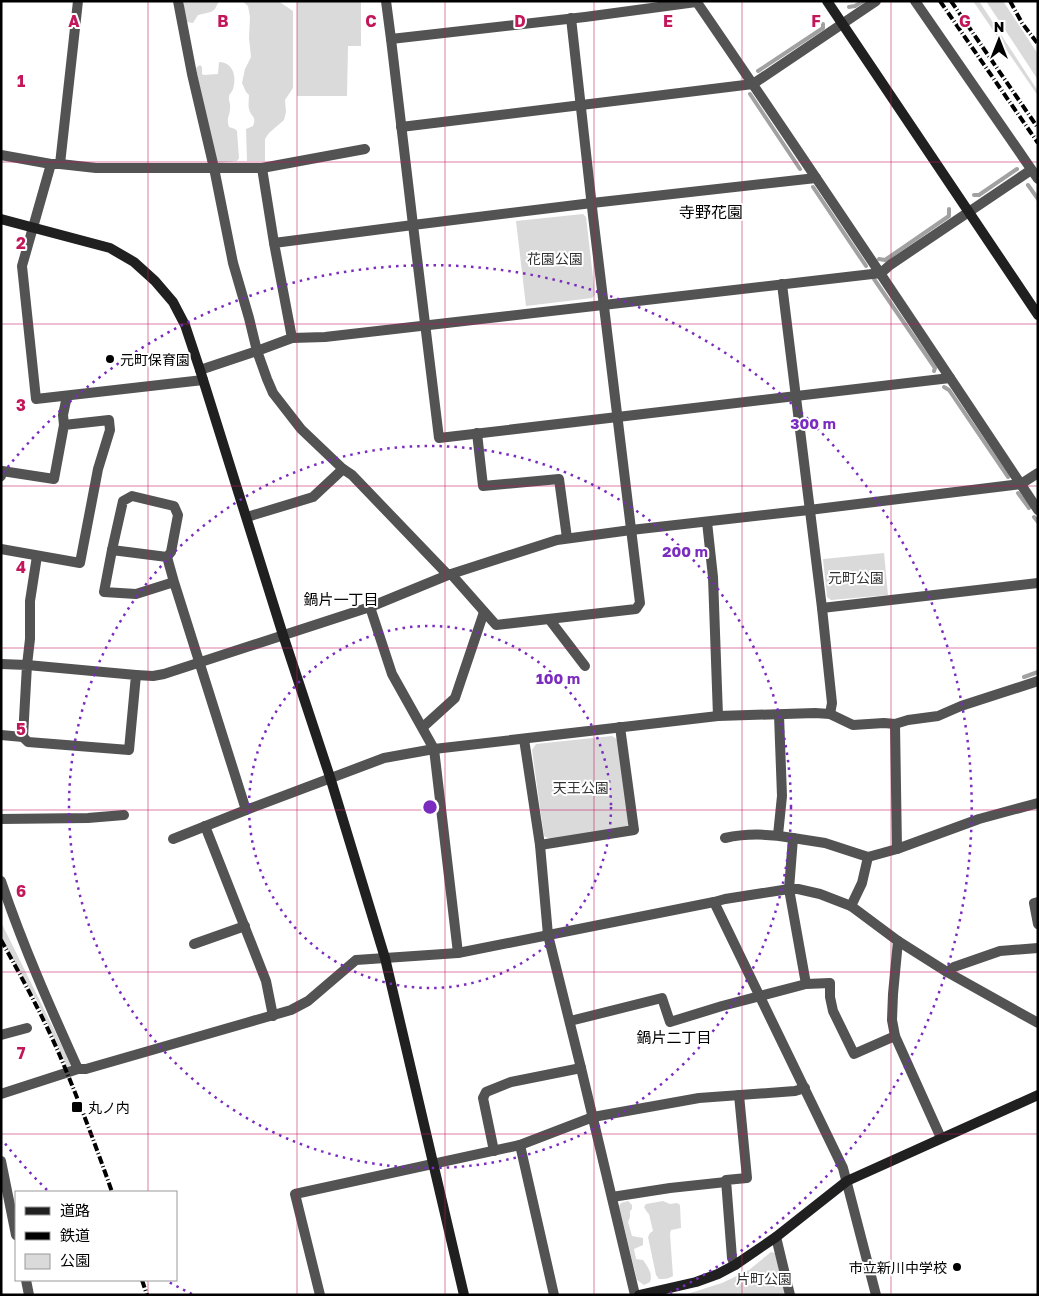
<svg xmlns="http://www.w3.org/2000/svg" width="1039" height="1296" viewBox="0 0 1039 1296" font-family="'Golos Text','Noto Sans JP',sans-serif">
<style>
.green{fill:#dadada}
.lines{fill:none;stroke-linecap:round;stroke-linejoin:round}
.stream{stroke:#a1a1a1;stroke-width:4}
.street{stroke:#535353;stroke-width:10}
.secondary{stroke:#202020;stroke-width:10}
.rail{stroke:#000;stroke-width:4;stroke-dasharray:8 2.5 1 2.5;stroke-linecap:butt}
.grid{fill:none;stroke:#c2185b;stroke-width:1;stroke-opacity:0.55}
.ring{fill:none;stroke:#7b2cbf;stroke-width:2.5;stroke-dasharray:2.5 5}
.poi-dot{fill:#000;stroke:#fff;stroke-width:2}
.labels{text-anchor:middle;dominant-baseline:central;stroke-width:4;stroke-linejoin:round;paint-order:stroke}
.park-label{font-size:14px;fill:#313131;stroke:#fff}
.poi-label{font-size:14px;fill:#000;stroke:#fff;text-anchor:start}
.neighbourhood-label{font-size:15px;fill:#000;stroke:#fff}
.quarter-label{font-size:16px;fill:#000;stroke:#fff}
.grid-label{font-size:16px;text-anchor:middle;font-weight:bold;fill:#c2185b;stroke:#fff;stroke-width:4;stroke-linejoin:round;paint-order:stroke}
.centre{fill:#7b2cbf;stroke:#fff;stroke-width:2.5}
.ring-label{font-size:15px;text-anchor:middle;font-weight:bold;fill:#7b2cbf;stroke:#fff;stroke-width:4;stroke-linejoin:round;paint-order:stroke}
</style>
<rect width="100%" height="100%" fill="#fff"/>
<g class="green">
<polygon points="184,1 219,1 215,9 211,12 198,15 193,23 187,22 184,10"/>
<path d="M242 1H278L293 11V88L285 100 286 112 284 120 269 133 265 139V161H247L246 129 253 126C257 115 251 118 249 109 248 105 249 100 249 95L246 92 242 83 245 69 251 57 249 38 250 17 248 6Z"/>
<polygon points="297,1 361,1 361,46 348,46 347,96 297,96"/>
<polygon points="973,1 979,1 1038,91 1038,96"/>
<polygon points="986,1 1003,1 1038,54 1038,80"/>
<path d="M219 62C233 62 237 77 233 89 232 92 230 93 229 96 228 100 231 104 230 108 230 116 226 117 229 127L235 129 237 131 239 158 237 161 219 163 216 161 196 69 197 67 200 65 202 67V74L204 75 218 74Z"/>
<polygon points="583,214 586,217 595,295 592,298 526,306 516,221"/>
<polygon points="884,553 888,595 831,600 827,597 823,559"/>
<polygon points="612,736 618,740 630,824 626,828 550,839 544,836 532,750 536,744"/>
<polygon points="1,922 71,1064 70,1068 68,1069 37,1001 1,939"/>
<path d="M628 1201 632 1205V1209L630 1211V1217L628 1222 632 1236 643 1238V1245L634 1249 636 1259 643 1260C648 1267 653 1274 650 1282L644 1285 637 1280 619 1206 621 1203Z"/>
<path d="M663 1201 670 1204 677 1203 680 1205 681 1228 671 1230 670 1234 673 1276C668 1279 664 1279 659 1279L656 1275 648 1237 650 1233 653 1231 649 1214 647 1212 644 1207 646 1204Z"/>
<polygon points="771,1252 775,1253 785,1295 684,1295 722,1283 749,1270"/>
</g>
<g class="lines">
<g class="stream">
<polyline points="849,7 855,6 863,1"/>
<polyline points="758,71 823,28 823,24"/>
<polyline points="750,94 800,169"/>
<polyline points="1028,185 1038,199"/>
<polyline points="813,187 866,266"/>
<polyline points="974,195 979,195 1017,169"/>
<polyline points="879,259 885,260 949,216 949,209"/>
<polyline points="874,279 935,368 934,371"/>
<polyline points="944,387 949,390 1008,477"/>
<polyline points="1018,493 1029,508"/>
<polyline points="1034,517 1038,522"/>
<polyline points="1024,677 1038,672"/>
</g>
<g class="street">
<polyline points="178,1 192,74 214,168 262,168 365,149"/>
<polyline points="386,1 391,39"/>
<path d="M696 1C812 170 925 340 1038 510"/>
<polyline points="915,1 1038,179"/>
<polyline points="401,127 753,84 876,1"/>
<polyline points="1,155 51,164 60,164 96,168 214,168 233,263 249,318 257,351 267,379 273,393 301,429 343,469 352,475 448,575"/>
<polyline points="51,164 22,266 36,399 203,380"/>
<polyline points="60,164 78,1"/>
<polyline points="262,168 274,243"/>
<polyline points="816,178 592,203 413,225 439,438 950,378"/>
<polyline points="782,284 822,608 832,703 830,714"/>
<polyline points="292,338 274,243 413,225 391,39 585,17 696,2"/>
<polyline points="200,370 257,351 292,338 325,337 881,273 890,265 1031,170"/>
<polyline points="64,425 63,415 67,396"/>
<polyline points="477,433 483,486 559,479 567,538"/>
<polyline points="1,476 2,471 54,479 64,425 109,420 110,430 98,469 80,563 1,549"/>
<polyline points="247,517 313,497 343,469"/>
<polyline points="707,522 713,577 718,716"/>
<polyline points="112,550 123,501 132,496 174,506 178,515 171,552 167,557"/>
<polyline points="451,574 496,625 636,609 640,603 593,216 571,18"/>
<polyline points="174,582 136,594 104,592 112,550 167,557 174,582 246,810 384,758 434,749 718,716 815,713 830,714 853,725 884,723 895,724 908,720 938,716 961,706 1038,681"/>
<polyline points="370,607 392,674 434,749 458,953"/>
<polyline points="822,608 1038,583"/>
<polyline points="549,619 585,666"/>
<polyline points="1,664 27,665 23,737 28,742 129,750 136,675 27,665 30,639 30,601 37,556"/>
<polyline points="136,675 153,676 164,674 370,607 448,575 557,540 631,530 809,510 1021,484 1038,473"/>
<polyline points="895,724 897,849 979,819 1038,803"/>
<polyline points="423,727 455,698 484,612"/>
<polyline points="1,735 23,737"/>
<polyline points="524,739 540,845 548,935 581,1068 635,1295"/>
<polyline points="1,819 88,818 124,815"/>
<polyline points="205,826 266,981 273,1016"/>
<polyline points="778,835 782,796 779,715"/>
<path d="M725 838C747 833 771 834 793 838L789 889 806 984"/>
<polyline points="793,838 825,843 868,857 897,849"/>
<polyline points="173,839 246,810"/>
<polyline points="540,845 634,830 620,727"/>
<path d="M1 881C23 946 50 1007 78 1069"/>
<polyline points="714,902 843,1168 876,1295"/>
<polyline points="1038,902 1034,903 1038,924"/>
<polyline points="851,906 862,883 868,857"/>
<polyline points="898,941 893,994 892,1020 895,1036 941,1138"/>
<polyline points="194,944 245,926"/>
<polyline points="947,972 954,967 1000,951 1038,948"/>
<polyline points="570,1021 662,998 670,1022 722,1006 806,984 830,983 830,997 833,1011 854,1054 895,1036"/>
<polyline points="1,1035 27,1028"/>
<polyline points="1,1094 78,1069 86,1069 291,1010 308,1001 356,960 458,953 714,902 725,899 789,889 798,889 820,894 851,906 898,941 947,972 1038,1023"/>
<polyline points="520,1145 554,1295"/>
<polyline points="494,1151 483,1098 486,1092 511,1082 581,1068"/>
<polyline points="1,1161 16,1235"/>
<polyline points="612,1197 670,1188 726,1182"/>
<polyline points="776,1237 790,1295"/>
<polyline points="735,1265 732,1258 726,1180 747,1178 739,1095"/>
<polyline points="26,1280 29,1295"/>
<polyline points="320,1295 295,1194 520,1145 593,1117 699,1098 795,1091 805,1088"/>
</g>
<g class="secondary">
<polyline points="827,1 1038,315"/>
<polyline points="1,219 110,248 134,262 155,281 173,302 185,325 200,370 283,635 330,777 385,958 464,1295"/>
<polyline points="639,1295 696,1282 718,1274 735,1265 776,1237 847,1181 1038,1095"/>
</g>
<g class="rail">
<polyline points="940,1 1038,143"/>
<polyline points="951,1 1038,128"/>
<polyline points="1010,1 1022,23 1038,44"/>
<path d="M1 940C22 978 43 1016 60 1056 79 1101 96 1146 112 1192"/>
<polyline points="142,1280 147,1295"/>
</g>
</g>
<path class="grid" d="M148 1V1192M297 1V1295M445 1V1295M594 1V1295M742 1V1295M891 1V1295M1 162H1038M1 324H1038M1 486H1038M1 648H1038M1 810H1038M1 972H1038M1 1134H1038M148 1280V1295"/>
<g class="ring">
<circle cx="430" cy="807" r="181"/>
<circle cx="430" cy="807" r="361"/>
<path d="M192 1294A542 542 0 0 1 167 1281M47 1190A542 542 0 0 1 3 1141M3 473A542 542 0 1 1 668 1294"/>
</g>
<g class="poi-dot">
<circle cx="110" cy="359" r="5"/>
<rect x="71" y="1101" width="12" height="12" rx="2.5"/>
<circle cx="957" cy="1267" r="5"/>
</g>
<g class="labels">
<g class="park-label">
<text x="555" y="258">花園公園</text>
<text x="856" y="577">元町公園</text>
<text x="581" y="787">天王公園</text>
<text x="764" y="1278">片町公園</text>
</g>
<g class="poi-label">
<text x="120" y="359">元町保育園</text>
<text x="88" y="1107">丸ノ内</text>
<text x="947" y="1267" text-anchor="end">市立新川中学校</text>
</g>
<g class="neighbourhood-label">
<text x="341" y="599">鍋片一丁目</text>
<text x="674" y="1037">鍋片二丁目</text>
</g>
<g class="quarter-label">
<text x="711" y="212">寺野花園</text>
</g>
</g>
<g class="grid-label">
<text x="74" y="27">A</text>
<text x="223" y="27">B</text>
<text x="371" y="27">C</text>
<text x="520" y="27">D</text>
<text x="668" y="27">E</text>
<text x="816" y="27">F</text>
<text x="965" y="27">G</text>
<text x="21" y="87">1</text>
<text x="21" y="249">2</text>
<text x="21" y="411">3</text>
<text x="21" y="573">4</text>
<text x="21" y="735">5</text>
<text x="21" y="897">6</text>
<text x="21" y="1059">7</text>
</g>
<circle cx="430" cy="807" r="8" class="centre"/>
<g class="ring-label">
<text x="813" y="429">300 m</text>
<text x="685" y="557">200 m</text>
<text x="558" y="684">100 m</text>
</g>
<rect width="1039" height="1296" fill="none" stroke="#000000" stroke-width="5"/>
<rect x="15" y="1191" width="162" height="90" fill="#ffffff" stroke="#999999"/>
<rect x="25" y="1207" width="25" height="8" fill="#202020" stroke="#999999"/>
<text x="60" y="1216" font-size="15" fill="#000000">道路</text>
<rect x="25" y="1232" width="25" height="8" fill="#000000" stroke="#999999"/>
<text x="60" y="1241" font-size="15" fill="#000000">鉄道</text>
<rect x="25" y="1254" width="25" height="15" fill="#dadada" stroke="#999999"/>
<text x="60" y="1266" font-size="15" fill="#000000">公園</text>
<g transform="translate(999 40)" stroke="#ffffff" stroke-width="4" paint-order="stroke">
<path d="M0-4L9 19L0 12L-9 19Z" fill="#000000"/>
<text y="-8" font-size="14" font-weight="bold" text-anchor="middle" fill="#000000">N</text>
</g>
</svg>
